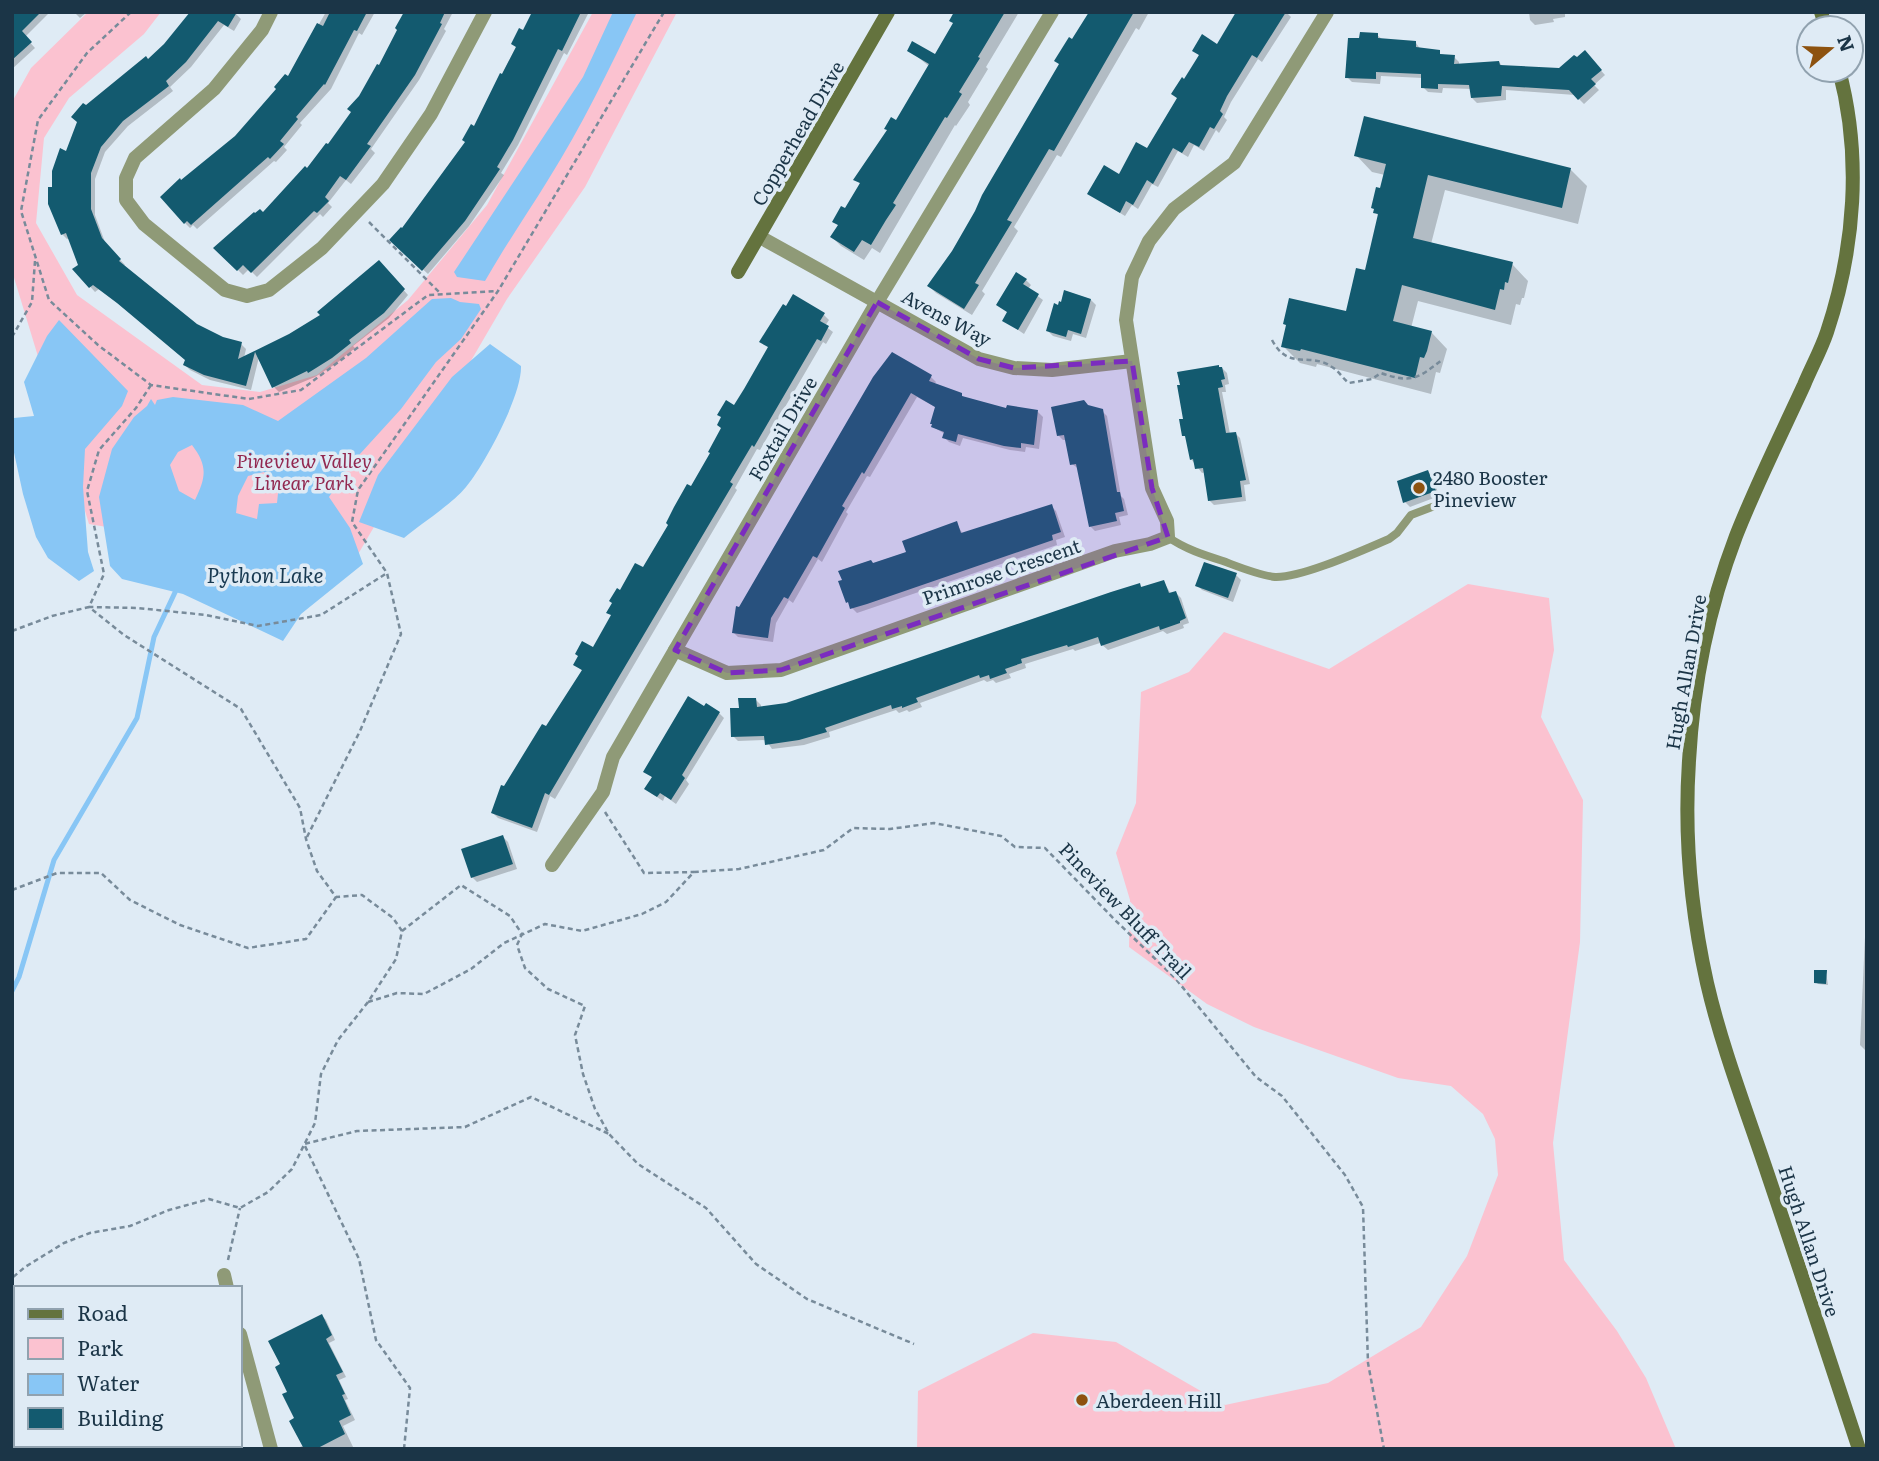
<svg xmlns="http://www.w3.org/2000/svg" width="1879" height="1461" viewBox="0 0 1879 1461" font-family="Literata,serif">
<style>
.green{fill:#fbc2d0}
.water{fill:#88c6f5;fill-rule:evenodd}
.shadow{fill:#0003}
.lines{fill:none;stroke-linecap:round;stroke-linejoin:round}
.stream{stroke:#88c6f5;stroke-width:5}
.building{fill:#135a6f}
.path{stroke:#788b9a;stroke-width:2.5;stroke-dasharray:5 3.5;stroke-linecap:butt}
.lane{stroke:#8f9a77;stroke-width:8}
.street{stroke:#8f9a77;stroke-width:14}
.secondary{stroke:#64733e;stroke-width:14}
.marked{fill:#7b2cbf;fill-opacity:0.2;stroke:#7b2cbf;stroke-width:5;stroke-dasharray:14 9;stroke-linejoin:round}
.poi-dot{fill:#8d520f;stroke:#dfebf5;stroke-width:2.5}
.labels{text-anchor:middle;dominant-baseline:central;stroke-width:7;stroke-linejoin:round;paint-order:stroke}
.street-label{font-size:19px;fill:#1b3547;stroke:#dfebf5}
.park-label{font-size:19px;font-style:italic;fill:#922850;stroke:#dfebf5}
.poi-label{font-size:19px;fill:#1b3547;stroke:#dfebf5;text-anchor:start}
.water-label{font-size:21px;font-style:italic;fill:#173951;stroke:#dfebf5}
</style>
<rect width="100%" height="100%" fill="#dfebf5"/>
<g class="green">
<polygon points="88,12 161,12 144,34 69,98 44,138 36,223 77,295 202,385 260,392 317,375 408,300 487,205 593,12 677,12 585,187 507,299 350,568 89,524 12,271 12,102 31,68"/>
<polygon points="1468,584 1549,598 1554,650 1541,717 1583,800 1580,942 1553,1143 1564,1260 1617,1331 1646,1378 1676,1449 917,1449 918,1391 1033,1333 1116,1342 1225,1405 1328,1383 1421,1327 1467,1256 1498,1175 1495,1139 1483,1114 1451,1086 1398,1078 1254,1027 1207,1004 1129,947 1130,900 1116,853 1136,803 1141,692 1189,672 1224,632 1329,669"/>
</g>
<g class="water">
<path d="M613 12H637C609 69 582 126 548 180 527 214 505 246 485 281L457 277 454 272 583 77Z"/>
<path d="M451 298 460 302 479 304 481 309 461 339 436 362 401 409 349 466 329 497 350 528 363 564 301 614 283 641 183 594 122 579 110 566 99 497 112 449 134 417 147 406 151 399 155 405 157 400 173 397 243 405 278 421 366 358 432 299ZM192 445C208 466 206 477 195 500L179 491 170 465 178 452ZM264 472 279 484 277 503 259 504 257 519 236 513 238 496 248 476Z"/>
<polygon points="59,320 128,391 122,406 85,449 83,487 88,552 94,571 79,581 48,558 36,537 23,494 13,448 14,418 34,416 24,382 47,336"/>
<path d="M490 344 521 366C522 395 485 464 466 487 452 504 422 523 404 538L359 522 378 475 452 377Z"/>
</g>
<g class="shadow">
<polygon points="15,12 50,12 25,37 35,48 12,69 12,15"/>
<polygon points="74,12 87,12 80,18"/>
<polygon points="192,12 238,12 236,14 241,19 234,31 224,25 191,67 170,87 173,91 128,126 105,152 95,179 95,215 106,245 125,265 123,267 196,325 222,338 241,344 246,349 244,358 290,336 322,316 379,262 408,295 389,318 353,346 355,348 337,363 315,377 279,392 274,387 259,357 251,390 210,380 190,370 185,365 187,361 124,308 99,289 95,292 75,270 80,265 70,238 67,239 62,234 54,189 86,107 148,61 166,45"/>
<polygon points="326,12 375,12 362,35 359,33 331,89 300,123 302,125 284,147 287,150 276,162 274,161 197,229 193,225 190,228 185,223 181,182 236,138 288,78"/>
<polygon points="406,12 453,12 444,29 446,31 419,80 371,149 375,153 351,184 346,180 328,203 332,207 323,217 320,214 257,277 249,269 243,275 216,248 263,215 329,147 353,112 380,68"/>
<polygon points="534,12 589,12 567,55 564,53 518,145 501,173 504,175 469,226 428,274 391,240 403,231 467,142"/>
<polygon points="957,12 1019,12 986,67 988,69 968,102 970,105 956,126 955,125 880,253 872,248 864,260 841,246 832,237 839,226 834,221 845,211 861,185 856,179 897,123 930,67 909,50 935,56 955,24"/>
<polygon points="1093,12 1149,12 1139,30 1136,28 1061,157 1057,155 1014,227 1018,231 982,291 985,294 972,315 936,293 929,286 953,252 1073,42"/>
<polygon points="1286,12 1291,17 1262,62 1258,59 1231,102 1224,117 1227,120 1219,133 1216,130 1204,151 1194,145 1188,157 1178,151 1158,187 1152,184 1138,209 1132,205 1125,216 1089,194 1119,177 1148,151 1178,99 1173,94 1185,81 1199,55 1194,51 1218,46"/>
<polygon points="1529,12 1565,12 1565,17 1553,19 1554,22 1535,25 1530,20"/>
<polygon points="1377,35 1383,40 1416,43 1421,50 1454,57 1459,62 1459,66 1499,62 1503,67 1560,70 1585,53 1605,75 1594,85 1599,90 1584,104 1575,95 1506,90 1506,100 1477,103 1472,98 1472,89 1443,88 1442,93 1428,92 1423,87 1423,78 1381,76 1380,84 1352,82 1347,77"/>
<polygon points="1356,155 1571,170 1587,186 1578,224 1445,190 1431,244 1512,264 1528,281 1524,298 1522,298 1520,305 1516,304 1511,325 1418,301 1411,328 1431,332 1447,349 1440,373 1436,372 1431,394 1317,364 1316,367 1300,363 1283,346 1347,314 1366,272 1380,217 1375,212 1385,175 1372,172"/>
<polygon points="1026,280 1031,285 1028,289 1043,300 1024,334 1004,320 1009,313 999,305"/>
<polygon points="1091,300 1096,305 1086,338 1073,334 1071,341 1053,336 1048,331 1059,307"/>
<polygon points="824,315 829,320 825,326 833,332 826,344 823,342 760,450 757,449 735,488 737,490 555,799 550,796 537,832 498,818 493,813 505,788 584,672 575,665 593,649 613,616 621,592 643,569 691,489 770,348 761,341"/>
<polygon points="1222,368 1227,373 1229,384 1225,385 1226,392 1222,392 1230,434 1235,433 1240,438 1250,484 1244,485 1246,501 1214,505 1209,500 1206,472 1202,473 1191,459 1188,439 1184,435 1185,420"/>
<polygon points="931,377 936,382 934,385 961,395 965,398 1008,410 1038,412 1043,417 1039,449 1026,447 1025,452 1010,450 963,438 960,446 949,442 944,437 945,434 933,427 937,408 917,397 870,477 867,476 846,512 848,514 822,562 818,559 793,603 789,600 776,623 773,642 738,637 733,632 740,609 875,378"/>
<polygon points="1088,406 1102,411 1107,416 1121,496 1124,499 1128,515 1119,517 1121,525 1095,531 1090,526 1079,469 1072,464 1067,440 1063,440 1058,435"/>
<polygon points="1428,472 1433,477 1439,496 1410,507 1405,502"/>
<polygon points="1051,506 1056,511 1065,537 1056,540 1057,545 857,613 852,608 874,565 908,553 956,523 963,534"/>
<polygon points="1236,575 1241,580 1233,602 1202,590 1197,585"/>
<polygon points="1164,582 1171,594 1176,593 1181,598 1189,623 1183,625 1184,628 1167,634 1163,631 1108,650 1100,643 1075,651 1073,649 1025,664 1026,668 1009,674 1011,678 996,683 993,680 987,682 984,680 920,703 922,707 909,712 907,710 899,713 896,710 829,732 830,737 804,745 772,749 766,740 738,741 733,736 740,710 756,700 761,705 761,708 787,705 1140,585 1143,589"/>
<polygon points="705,709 719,713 724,718 686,780 689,784 676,804 665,796 663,801 651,793 653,778 651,776"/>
<polygon points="503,837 508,842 517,869 477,882 472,877"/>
<polygon points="1867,893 1867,1052 1860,1045"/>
<polygon points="1826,972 1828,985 1818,984 1816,982"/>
<polygon points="322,1316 326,1320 335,1340 329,1343 346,1377 339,1380 348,1399 345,1400 355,1420 343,1426 354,1449 298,1448 304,1445 290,1392"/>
</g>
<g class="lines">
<polyline class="stream" points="12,991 19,977 54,860 137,718 154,637 178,586"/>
</g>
<g class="building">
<polygon points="12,12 41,12 22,31 32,42 12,60"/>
<polygon points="190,12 237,12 228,27 218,21 186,62 166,81 169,86 123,121 101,147 91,173 91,209 102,238 121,259 119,261 197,324 223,337 242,342 238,359 289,334 320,315 317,312 379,260 405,289 384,313 349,340 351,343 332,358 308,373 307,371 272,388 255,352 246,386 204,375 183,365 185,360 117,303 93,285 89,288 72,269 78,265 66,233 61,235 48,204 48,187 52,187 52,171 60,148 66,151 77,122 71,117 83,103 86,105 146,56 148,59 164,44"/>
<polygon points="330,12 367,12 357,31 354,30 325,85 324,84 296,117 298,119 280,141 284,144 270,159 268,157 191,225 187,221 184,224 160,197 180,178 181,180 235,136 276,89 274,87 285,74 288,76 317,23 323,26"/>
<polygon points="404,12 445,12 440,23 442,24 415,75 367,144 371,146 346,180 340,176 325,197 329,201 317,213 314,211 251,273 243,265 237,271 213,248 254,212 255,213 260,209 263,212 305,166 307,168 326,143 328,144 351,112 347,109 359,96 377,64 379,65 397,30 395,28"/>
<polygon points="532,12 581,12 562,51 558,49 513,140 497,167 500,169 465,221 422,271 389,240 401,227 402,228 465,142 462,140 471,124 474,126 500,73 502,74 516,47 511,44 519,28 523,30"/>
<polygon points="954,12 1005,12 978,57 980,58 959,92 962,94 947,118 945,117 893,203 896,205 886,220 871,245 862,240 854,252 830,237 838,225 832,222 841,206 845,208 860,183 853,180 887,130 884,129 891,117 896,120 929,64 907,51 912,41 935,54 953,23 949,21"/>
<polygon points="1089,12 1134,12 1054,151 1049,149 1007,220 1012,222 975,283 979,285 964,309 927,286 952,251 975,211 982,195 1059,64 1054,61 1069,37 1072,39"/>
<polygon points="1236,12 1286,12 1257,58 1252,55 1227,96 1220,111 1223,114 1214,129 1210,127 1199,147 1189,142 1182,153 1173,148 1153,184 1147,180 1133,205 1126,201 1120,213 1087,194 1104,165 1119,174 1136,142 1147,148 1177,98 1171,94 1182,77 1184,79 1199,55 1192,51 1202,34 1217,44"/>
<polygon points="1360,32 1378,33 1378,38 1416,41 1416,47 1440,50 1440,54 1455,55 1454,64 1499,61 1500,65 1559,68 1574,55 1577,57 1585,50 1602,70 1591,79 1596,84 1578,100 1569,90 1502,86 1501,96 1471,98 1469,85 1438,84 1438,89 1421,88 1421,74 1376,72 1376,79 1345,78 1348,38 1359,38"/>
<polygon points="1364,116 1571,168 1562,208 1428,175 1413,238 1513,262 1508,283 1505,282 1504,290 1500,289 1495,310 1402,285 1393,321 1432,331 1427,351 1424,358 1420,357 1415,378 1301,349 1300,351 1281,347 1286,325 1283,324 1289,298 1346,311 1356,268 1365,270 1378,214 1373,213 1374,209 1371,208 1376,187 1380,188 1386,164 1354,156"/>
<polygon points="1016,272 1027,279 1023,284 1039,294 1018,330 1002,321 1007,312 996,305"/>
<polygon points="1064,290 1091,299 1081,334 1068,330 1066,337 1046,331 1054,303 1058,305 1059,301 1061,302"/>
<polygon points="793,294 825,313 820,321 829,326 821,341 817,339 754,447 752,445 730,482 733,484 549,795 545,793 532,828 491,813 501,785 504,786 542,724 546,726 582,670 573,665 578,656 575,654 582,641 593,647 611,615 606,613 612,603 609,601 617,588 620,590 635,563 643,567 668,525 666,523 674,507 687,484 691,486 710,453 708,452 721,428 717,425 721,417 717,415 726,400 734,405 744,389 768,347 759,342 783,304 786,306"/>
<polygon points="892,352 932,375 929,381 962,393 962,396 1006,408 1007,405 1038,410 1034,445 1021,443 1021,448 1004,446 958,434 956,442 942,438 944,432 931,427 932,424 930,424 935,407 911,393 864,474 862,472 842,506 845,508 817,558 813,556 788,599 784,597 771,618 768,638 732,633 736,606 739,607 873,377"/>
<polygon points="1219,365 1219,367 1222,367 1225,379 1221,380 1223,387 1218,388 1226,433 1236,432 1246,480 1240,481 1242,497 1208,501 1203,468 1195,469 1193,459 1190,460 1185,436 1182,436 1179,419 1183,419 1177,385 1180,385 1177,372"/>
<polygon points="1084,400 1088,405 1103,409 1117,492 1120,492 1124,511 1115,513 1117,521 1089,527 1076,464 1070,465 1064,435 1057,436 1051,407"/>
<polygon points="1428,470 1436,491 1403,503 1397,481"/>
<polygon points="1052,504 1061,532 1052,535 1053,540 867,604 850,609 848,602 846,603 838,581 842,580 838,571 871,560 873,563 906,552 902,541 957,521 961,533"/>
<polygon points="1204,562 1237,573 1228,598 1195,586"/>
<polygon points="1164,580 1169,593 1176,591 1186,618 1180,621 1180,623 1160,630 1159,626 1101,646 1098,637 1068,647 1067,645 1047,651 1021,659 1022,663 1005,669 1007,673 990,679 989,675 980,678 979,675 916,698 918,702 902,708 902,706 892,709 891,705 825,728 827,732 799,740 765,745 764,736 731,737 730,708 739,708 738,698 756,698 757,707 786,703 1111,592 1140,583 1141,587"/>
<polygon points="688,696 704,706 706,703 720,712 682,775 685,778 671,800 660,793 657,797 644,789 652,777 643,772"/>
<polygon points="503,835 513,864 471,878 461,849"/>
<polygon points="1814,970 1827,970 1826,984 1814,983"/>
<polygon points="322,1314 332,1335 326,1339 343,1372 336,1375 345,1394 342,1395 351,1415 339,1421 345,1434 316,1449 304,1449 289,1421 294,1418 282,1394 287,1392 275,1367 280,1364 268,1341"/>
</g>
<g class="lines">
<g class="path">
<polyline points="131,12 87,53 38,120 21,211 49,300 98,345 151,385 249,399 301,390 428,295 498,291"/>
<polyline points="369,222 441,294"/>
<polyline points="12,337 32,302 35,261"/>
<path d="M1272 340C1289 372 1310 351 1332 367 1339 371 1342 378 1349 383L1372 379 1381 373C1412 384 1419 378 1443 359"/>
<polyline points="151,385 136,408 99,450 87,491 104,574 89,607 138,608 206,615 258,626 321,615 387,573"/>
<polyline points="12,631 52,616 89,607 124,635 241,709 300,808 306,839 317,871 336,897 362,895 393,918 402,931 396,959 368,1002 338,1040 321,1074 315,1123 292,1169 268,1192 240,1208 209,1199 169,1210 130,1226 90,1233 64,1243 25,1267 12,1278"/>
<polyline points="605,812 644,873 694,872"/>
<polyline points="307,837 360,731 401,634 387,573 352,522 358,490 498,291 664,12"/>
<polyline points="12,890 57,873 101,873 130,900 180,925 248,948 306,939 336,897"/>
<polyline points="402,931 461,885 510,916 522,934 517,945 525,968 548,989 585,1006 575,1035 583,1074 595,1109 609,1134 638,1164 706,1208 756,1264 807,1299 914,1344"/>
<polyline points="368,1002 397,993 424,994 471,969 504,943 545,924 582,931 642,914 666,902 694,872 739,869 824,850 853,828 890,829 934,823 1001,836 1015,847 1045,848 1115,920 1175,978 1256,1077 1282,1096 1345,1175 1363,1207 1368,1363 1384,1449"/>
<polyline points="228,1260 240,1208"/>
<polyline points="404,1449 410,1388 376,1340 359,1259 304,1144 357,1131 465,1127 531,1097 609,1134"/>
</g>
<path class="lane" d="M1168 537C1185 549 1204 555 1223 561 1239 567 1258 575 1275 577 1302 578 1363 550 1389 539L1397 533 1411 515 1432 507"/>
<g class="street">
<polyline points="271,12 262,30 214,89 135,158 126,178 126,200 144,224 225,290 247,296 269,290 322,248 383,184 431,114 485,12"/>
<polyline points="760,237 979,359 1014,368 1052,370 1132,361"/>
<polyline points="675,650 727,673 781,670 1115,551 1150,544 1168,537 1167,521 1152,488 1126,320 1132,277 1149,241 1174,209 1234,163 1327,12"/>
<polyline points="552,865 603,792 613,757 877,302 1052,12"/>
<polyline points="224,1275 227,1288"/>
<polyline points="240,1334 271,1449"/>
</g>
<g class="secondary">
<polyline points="1821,12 1826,28"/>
<path d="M1839 70C1862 156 1855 248 1827 332 1821 350 1811 368 1804 385 1781 435 1756 485 1736 536 1709 607 1693 686 1689 761 1684 835 1691 911 1707 983 1722 1048 1747 1112 1768 1175 1799 1266 1829 1358 1859 1449"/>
<polyline points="738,272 888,12"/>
</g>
</g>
<path class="marked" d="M877 302 979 359 1014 368 1132 361 1152 488 1168 537 781 670 727 673 675 650Z"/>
<g class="poi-dot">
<circle cx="1419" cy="488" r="7"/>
<circle cx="1082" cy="1400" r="7"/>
</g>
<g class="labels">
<g class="street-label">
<text transform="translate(797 133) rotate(-60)">Copperhead Drive</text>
<text transform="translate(947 317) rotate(28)">Avens Way</text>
<text transform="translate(782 428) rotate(-60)">Foxtail Drive</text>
<text transform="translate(1001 571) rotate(-19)">Primrose Crescent</text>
<text transform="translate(1685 672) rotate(-80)">Hugh Allan Drive</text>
<text transform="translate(1126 910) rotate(46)">Pineview Bluff Trail</text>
<text transform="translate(1810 1241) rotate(72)">Hugh Allan Drive</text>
</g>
<g class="park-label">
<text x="304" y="460">Pineview Valley<tspan x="304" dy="22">Linear Park</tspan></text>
</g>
<g class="poi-label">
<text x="1433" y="477">2480 Booster<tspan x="1433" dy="22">Pineview</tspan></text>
<text x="1096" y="1400">Aberdeen Hill</text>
</g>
<g class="water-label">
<text x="265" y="573">Python Lake</text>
</g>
</g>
<rect width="1879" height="1461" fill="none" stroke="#1b3547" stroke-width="28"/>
<rect x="14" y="1286" width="228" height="161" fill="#dfebf5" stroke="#91a2af" stroke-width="2"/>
<rect x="28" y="1309" width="35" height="10" fill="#64733e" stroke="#91a2af" stroke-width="2"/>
<text x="77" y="1321" font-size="21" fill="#1b3547">Road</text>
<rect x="28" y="1338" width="35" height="21" fill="#fbc2d0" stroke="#91a2af" stroke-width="2"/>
<text x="77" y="1356" font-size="21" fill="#1b3547">Park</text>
<rect x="28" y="1374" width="35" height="21" fill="#88c6f5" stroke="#91a2af" stroke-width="2"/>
<text x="77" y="1391" font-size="21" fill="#1b3547">Water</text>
<rect x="28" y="1408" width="35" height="21" fill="#135a6f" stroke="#91a2af" stroke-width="2"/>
<text x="77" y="1426" font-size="21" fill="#1b3547">Building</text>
<g transform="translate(1830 49) rotate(71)"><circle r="33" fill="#dfebf5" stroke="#91a2af" stroke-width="2"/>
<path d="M0-5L12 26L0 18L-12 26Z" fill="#8d520f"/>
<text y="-10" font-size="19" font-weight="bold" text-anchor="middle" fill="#1b3547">N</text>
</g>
</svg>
